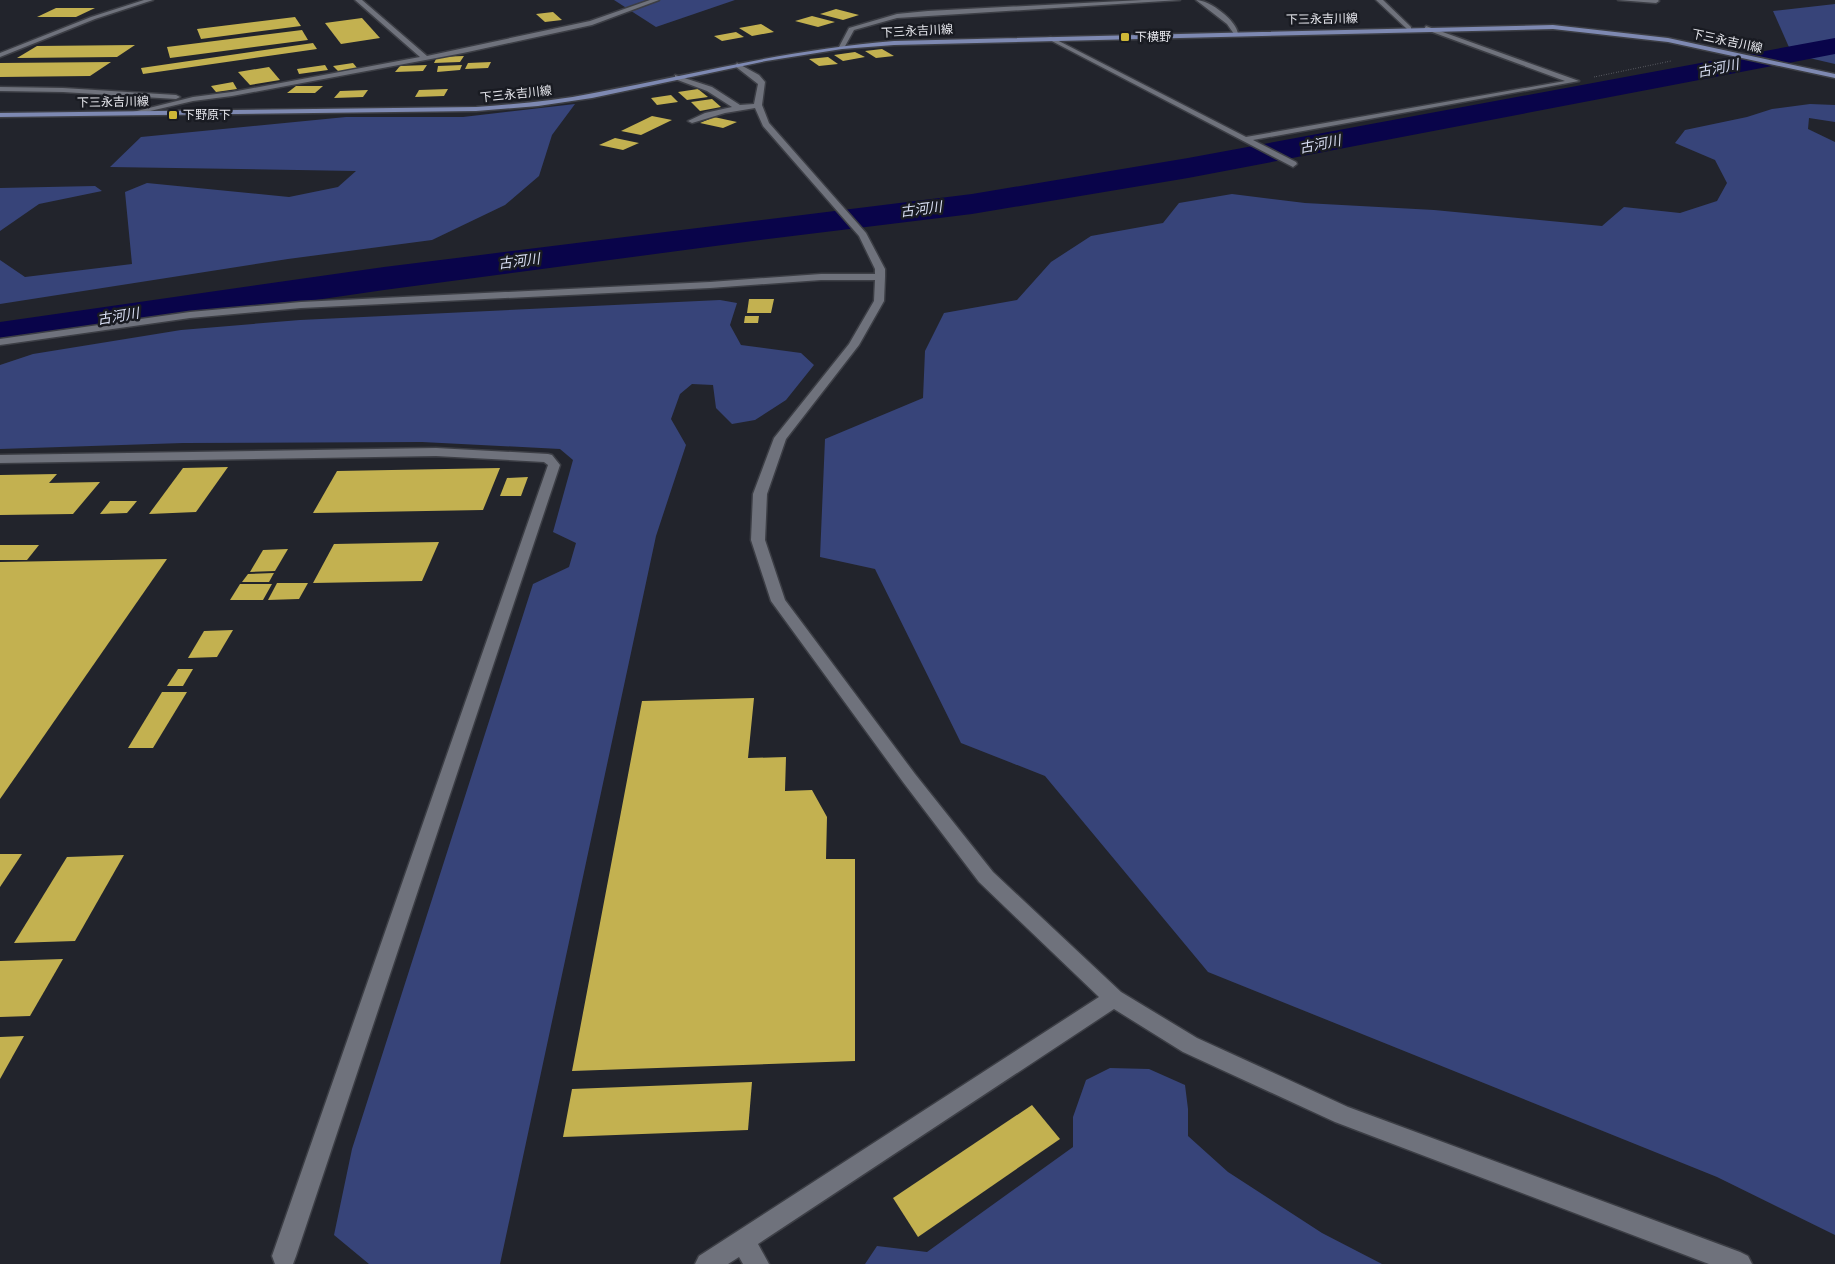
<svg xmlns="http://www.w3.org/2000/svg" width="1835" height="1264" viewBox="0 0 1835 1264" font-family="'Space Grotesk','Noto Sans JP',sans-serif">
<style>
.green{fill:#374479}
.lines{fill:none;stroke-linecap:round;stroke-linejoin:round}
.river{fill:#09044a;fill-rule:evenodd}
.building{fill:#c3b150}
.minor-casing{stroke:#3c3e45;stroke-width:3}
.major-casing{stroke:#3c3e45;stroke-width:3}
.path{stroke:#8e9097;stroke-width:1;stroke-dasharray:0.5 2;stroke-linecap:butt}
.minor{fill:#6f727c;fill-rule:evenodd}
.major{fill:#7e89b2;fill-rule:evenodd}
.poi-dot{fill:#cfb837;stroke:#191b22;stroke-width:2}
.labels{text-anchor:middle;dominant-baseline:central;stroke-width:5;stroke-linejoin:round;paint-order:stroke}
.far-street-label{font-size:12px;fill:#e8e9ef;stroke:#191b22}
.far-poi-label{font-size:12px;fill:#e8e9ef;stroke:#191b22;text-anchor:start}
.far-water-label{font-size:14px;font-style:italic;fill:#d7ddf2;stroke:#191b22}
</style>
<rect width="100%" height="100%" fill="#22242c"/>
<g class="green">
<polygon points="614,0 735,0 656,27"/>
<polygon points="1835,4 1835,64 1792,54 1773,11"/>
<polygon points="575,104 552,135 539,176 505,205 432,240 288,259 0,304 0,260 25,277 132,264 125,192 147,183 289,197 338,187 356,171 110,167 141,137 346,117 463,117"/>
<polygon points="1810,104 1835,105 1835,122 1809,118 1808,129 1835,142 1835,1235 1717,1177 1208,972 1045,776 961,743 875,569 820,557 825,439 923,398 925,351 944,313 1017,300 1051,262 1091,236 1163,223 1179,203 1232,194 1305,203 1434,210 1602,226 1624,207 1680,213 1717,201 1727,183 1715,160 1675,143 1685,130 1747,117 1772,109"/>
<polygon points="95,186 102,191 39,204 0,231 0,188"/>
<polygon points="720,300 737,303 730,325 741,345 801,353 814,365 786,400 755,420 732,424 716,408 713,385 692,384 680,394 671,419 686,445 656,536 500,1264 369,1264 334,1235 352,1149 533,584 569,567 576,543 553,532 573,460 560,449 422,442 183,443 0,449 0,365 33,354 181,330 300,320"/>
<polygon points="1110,1068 1149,1069 1185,1085 1188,1109 1188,1136 1228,1172 1322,1233 1382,1264 865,1264 877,1246 927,1252 1073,1147 1073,1117 1086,1080"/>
</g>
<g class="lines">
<polygon class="river" points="1835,38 1835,54 1188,178 972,214 768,239 384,290 0,346 0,322 384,267 972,194 1188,158"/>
</g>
<g class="building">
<polygon points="56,8 95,8 76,17 37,17"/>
<polygon points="836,9 859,15 843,20 820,14"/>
<polygon points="553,12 562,20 545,22 536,14"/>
<polygon points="812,16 835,22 818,27 795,21"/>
<polygon points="295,17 301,26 201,39 197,29"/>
<polygon points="362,18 380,38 341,44 325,23"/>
<polygon points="761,24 774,32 752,36 739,28"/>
<polygon points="302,30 308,40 170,58 167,47"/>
<polygon points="736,32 744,37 722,41 714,36"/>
<polygon points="313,43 317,49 143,74 141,68"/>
<polygon points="135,45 117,57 17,58 37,46"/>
<polygon points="882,49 894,56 876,58 865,51"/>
<polygon points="855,52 865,57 843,61 834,55"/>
<polygon points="464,56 460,62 434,63 437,57"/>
<polygon points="828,57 838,64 819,66 809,59"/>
<polygon points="111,62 90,76 0,77 0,63"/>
<polygon points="491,62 488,68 465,69 468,63"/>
<polygon points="353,63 358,69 339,72 333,66"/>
<polygon points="325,65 328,70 299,74 297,69"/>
<polygon points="427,65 423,71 395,72 400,66"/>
<polygon points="462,65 460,70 437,72 438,66"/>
<polygon points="269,67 280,80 250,85 238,72"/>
<polygon points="233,82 237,89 216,92 211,86"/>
<polygon points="296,86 323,86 315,93 287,93"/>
<polygon points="448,89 444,96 415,97 419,90"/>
<polygon points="698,89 708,97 687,100 678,92"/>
<polygon points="368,90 363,97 334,98 340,91"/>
<polygon points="671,95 678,102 657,105 651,98"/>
<polygon points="712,99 721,107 700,111 691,102"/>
<polygon points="652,116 672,120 641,135 621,131"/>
<polygon points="714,117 737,122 723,128 700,123"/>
<polygon points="615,138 639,143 623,150 599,145"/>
<polygon points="749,299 774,299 771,313 747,313"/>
<polygon points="745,316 759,316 758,323 744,323"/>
<polygon points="228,467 196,512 149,514 183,468"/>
<polygon points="500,468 483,510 313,513 337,471"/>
<polygon points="57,474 49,483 100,482 73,514 0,515 0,475"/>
<polygon points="528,477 521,496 500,496 507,478"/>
<polygon points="110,501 137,501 127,513 100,514"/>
<polygon points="439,542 422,581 313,583 334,544"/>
<polygon points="0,545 39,545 27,560 0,560"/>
<polygon points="288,549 275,571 250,572 263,550"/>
<polygon points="167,559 30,756 0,799 0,562"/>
<polygon points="274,573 269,582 242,582 248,574"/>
<polygon points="277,583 308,583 299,599 268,600"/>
<polygon points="240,584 272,584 263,600 230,600"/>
<polygon points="233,630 217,657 188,658 204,631"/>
<polygon points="178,669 193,669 183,686 167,686"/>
<polygon points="162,692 187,692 153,748 128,748"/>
<polygon points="754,698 748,758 786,757 785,791 812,790 827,817 826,859 855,859 855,1061 572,1071 642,701"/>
<polygon points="0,854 22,854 0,887"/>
<polygon points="124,855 75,941 14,943 67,857"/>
<polygon points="63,959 30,1016 0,1017 0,961"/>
<polygon points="24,1036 0,1079 0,1037"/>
<polygon points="752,1082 748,1130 563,1137 572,1089"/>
<polygon points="1032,1105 1060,1139 918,1237 893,1198"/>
</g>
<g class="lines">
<defs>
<g id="minor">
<polygon points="144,0 153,0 95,19 0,57 0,53 91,17"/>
<polygon points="355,0 362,0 427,56 590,21 650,0 659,0 592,25 463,53 232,96 193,101 133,115 129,113 193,97 232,92 420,57"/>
<polygon points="1142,0 1180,0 897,18 854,30 844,48 839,47 849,28 897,14 928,11"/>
<path d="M1196 0C1210 0 1237 21 1238 34H1234L1227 24Z"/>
<polygon points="1376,0 1383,0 1411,27 1411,29 1407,29"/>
<polygon points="1618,0 1658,0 1659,1 1656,3"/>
<polygon points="1426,26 1579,81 1253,140 1296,162 1297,164 1293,167 1046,38 1051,37 1246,137 1565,81 1424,29"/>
<polygon points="737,63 759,75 765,82 762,105 769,123 866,233 885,269 885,277 884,301 859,345 786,439 767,494 765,540 785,600 915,774 993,872 1121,992 1197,1038 1348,1107 1740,1252 1748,1256 1752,1264 1709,1264 1335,1122 1183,1052 1114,1009 758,1244 769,1264 743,1264 739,1257 728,1264 695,1264 699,1256 1099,997 979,882 903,782 771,601 751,540 753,494 774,438 849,344 874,301 875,280 821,280 710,288 301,308 190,318 0,345 0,339 190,312 301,302 710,282 821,274 875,274 875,269 859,236 763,126 755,108 725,113 692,123 688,121 705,113 732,107 707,91 675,79 675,75 712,87 740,105 754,104 758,84 735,66"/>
<polygon points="0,87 63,88 176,95 180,97 176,99 63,92 0,91"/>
<polygon points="436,448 548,454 552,455 560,465 296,1256 293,1264 275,1264 272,1256 548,465 544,462 436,456 0,463 0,455"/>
</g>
<path id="major" d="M1553 25 1668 38 1835 74V78L1668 42 1553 29 894 45 842 49 766 61 592 98 538 106 476 111 0 117V113L476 107C515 104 555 101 594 93 694 74 792 49 894 41Z"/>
</defs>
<use href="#minor" class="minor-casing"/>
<use href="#major" class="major-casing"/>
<polyline class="path" points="1594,77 1671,61"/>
<use href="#minor" class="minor"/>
<use href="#major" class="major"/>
</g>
<g class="poi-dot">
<rect x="1120" y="32" width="10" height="10" rx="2.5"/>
<rect x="168" y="110" width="10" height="10" rx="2.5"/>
</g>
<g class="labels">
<g class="far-street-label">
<text transform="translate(1322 19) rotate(-1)">下三永吉川線</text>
<text transform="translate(917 31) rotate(-3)">下三永吉川線</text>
<text transform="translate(1727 41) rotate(12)">下三永吉川線</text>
<text transform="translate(516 94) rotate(-6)">下三永吉川線</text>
<text transform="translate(113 102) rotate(-1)">下三永吉川線</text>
</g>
<g class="far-poi-label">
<text x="1135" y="37">下横野</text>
<text x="183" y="115">下野原下</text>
</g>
<g class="far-water-label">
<text transform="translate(1718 68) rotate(-11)">古河川</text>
<text transform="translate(1320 144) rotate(-11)">古河川</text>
<text transform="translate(921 209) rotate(-7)">古河川</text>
<text transform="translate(519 261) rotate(-7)">古河川</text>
<text transform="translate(118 316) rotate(-9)">古河川</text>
</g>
</g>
</svg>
